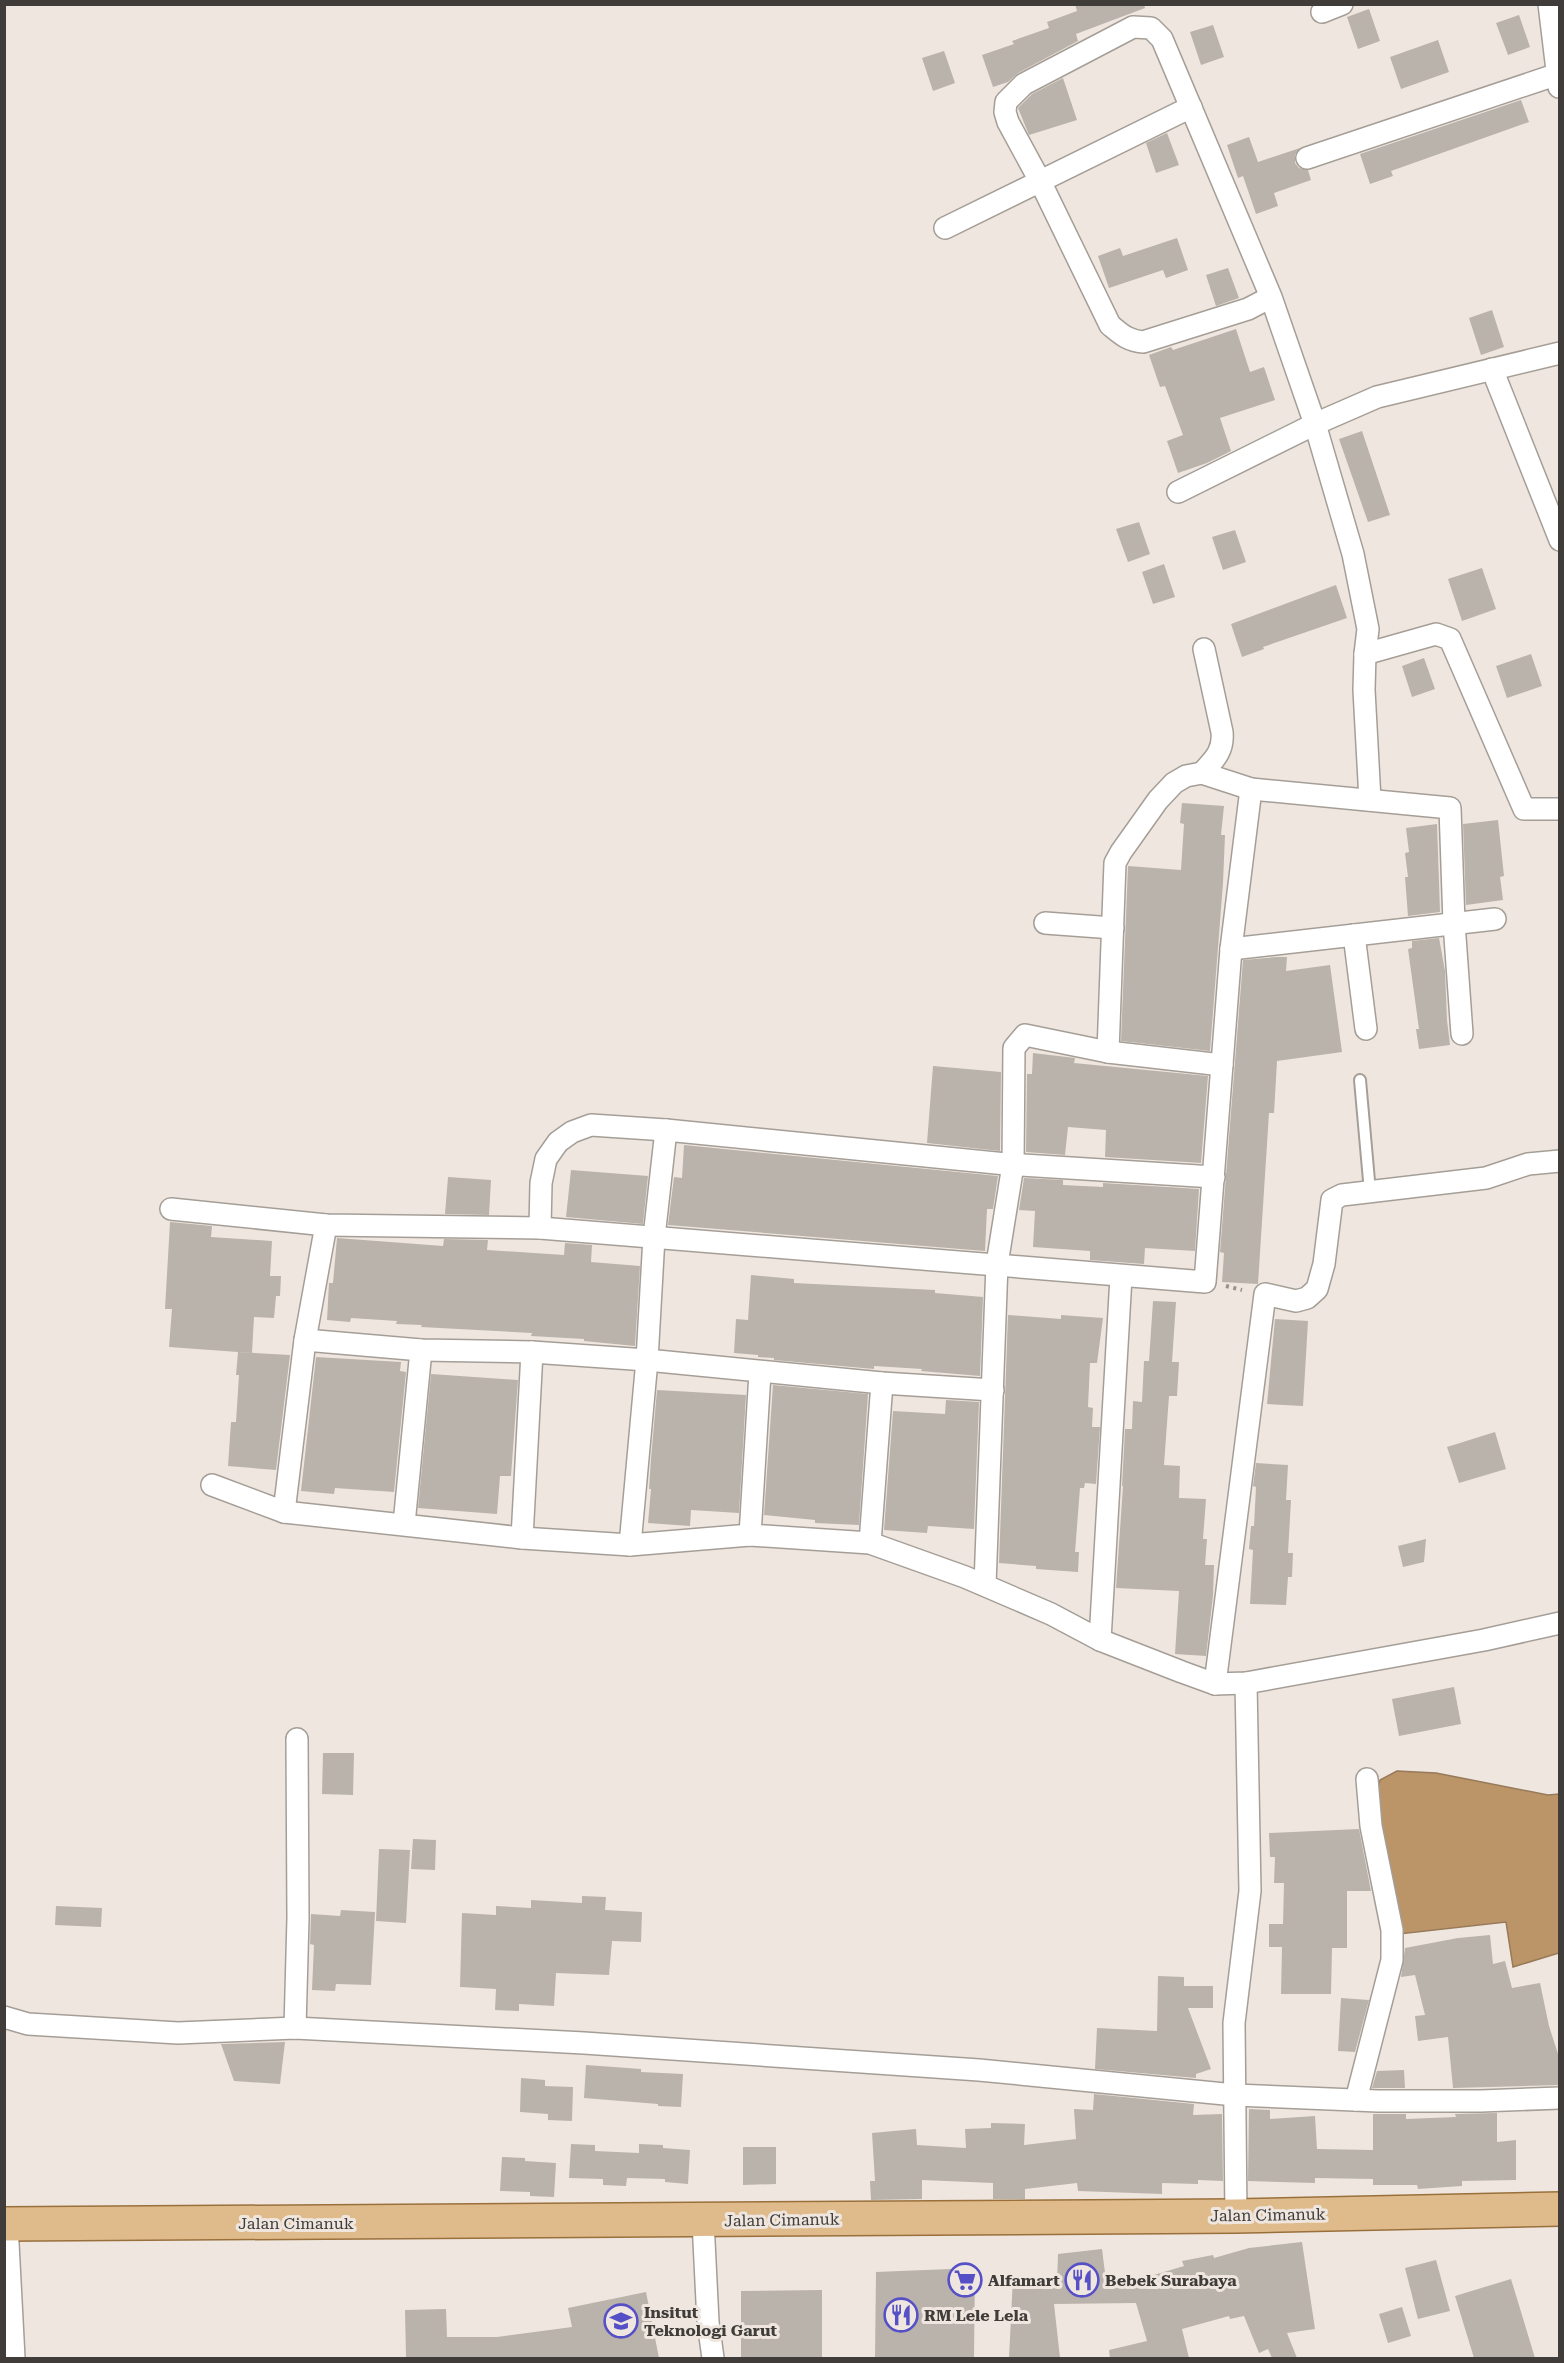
<svg xmlns="http://www.w3.org/2000/svg" width="1564" height="2363" viewBox="0 0 1564 2363" font-family="'Roboto Serif',serif">
<style>
.water{fill:#bb9467;stroke:#967a59;stroke-width:1.5}
.building{fill:#bab3ab}
.lines{fill:none;stroke-linecap:round;stroke-linejoin:round}
.service-casing{stroke:#a59e97;stroke-width:14}
.minor-casing{stroke:#a59e97;stroke-width:24}
.primary-casing{stroke:#99703c;stroke-width:36}
.path{stroke:#98928d;stroke-width:4;stroke-dasharray:3 4.5;stroke-linecap:butt}
.service{stroke:#fff;stroke-width:10}
.minor{stroke:#fff;stroke-width:21}
.primary{stroke:#dfba8b;stroke-width:33}
.labels{text-anchor:middle;dominant-baseline:central;stroke-width:6;stroke-linejoin:round;paint-order:stroke}
.street-label{font-size:16px;fill:#3f3c39;stroke:#efe7df}
.poi-label{font-size:16px;font-weight:bold;fill:#3f3c39;stroke:#efe7df;text-anchor:start}
</style>
<rect width="100%" height="100%" fill="#efe7df"/>
<polygon class="water" points="1397,1771 1436,1773 1548,1795 1559,1794 1559,1953 1513,1967 1506,1922 1399,1934 1376,1795 1380,1780"/>
<g class="building">
<polygon points="1075,4 1144,4 1145,8 1076,34 1078,41 1018,73 1008,82 993,87 982,55 1014,44 1012,41 1049,28 1047,22 1077,11"/>
<polygon points="1369,9 1380,41 1358,49 1347,17"/>
<polygon points="1519,15 1530,47 1508,55 1496,23"/>
<polygon points="1213,25 1224,57 1201,65 1190,32"/>
<polygon points="1438,40 1449,72 1401,89 1390,57"/>
<polygon points="944,51 955,83 933,91 922,58"/>
<polygon points="1063,78 1077,120 1029,135 1018,108 1032,94"/>
<polygon points="1521,100 1529,122 1391,171 1393,176 1370,184 1360,154"/>
<polygon points="1167,133 1179,165 1156,173 1146,143"/>
<polygon points="1249,137 1258,162 1300,148 1295,155 1295,163 1299,168 1308,170 1311,180 1274,193 1278,206 1256,214 1243,176 1238,178 1227,145"/>
<polygon points="1177,238 1188,270 1166,278 1163,270 1109,288 1098,256 1120,248 1123,256"/>
<polygon points="1228,268 1239,298 1216,306 1206,275"/>
<polygon points="1492,310 1504,347 1481,355 1469,318"/>
<polygon points="1236,329 1250,372 1264,367 1275,400 1220,418 1231,451 1207,463 1178,473 1167,441 1183,435 1165,386 1160,387 1149,355 1171,347 1173,350"/>
<polygon points="1362,431 1390,515 1368,522 1339,439"/>
<polygon points="1139,522 1150,554 1128,562 1116,529"/>
<polygon points="1235,530 1246,562 1223,570 1212,537"/>
<polygon points="1164,564 1175,597 1153,604 1142,572"/>
<polygon points="1482,568 1496,609 1462,621 1448,579"/>
<polygon points="1336,585 1347,618 1263,647 1264,649 1242,657 1231,624"/>
<polygon points="1531,654 1542,686 1507,698 1496,666"/>
<polygon points="1424,658 1435,689 1412,697 1402,666"/>
<polygon points="1182,803 1224,806 1221,835 1225,835 1223,883 1210,1051 1121,1041 1128,866 1181,870 1184,824 1180,823"/>
<polygon points="1498,820 1504,876 1500,877 1503,900 1466,905 1463,824"/>
<polygon points="1437,824 1440,912 1408,916 1405,877 1408,877 1405,853 1409,852 1406,828"/>
<polygon points="1439,938 1445,971 1447,1020 1450,1045 1419,1049 1416,1029 1419,1029 1408,949 1412,948 1412,941"/>
<polygon points="1277,957 1287,957 1286,971 1330,965 1342,1052 1277,1061 1274,1113 1269,1113 1258,1284 1222,1282 1224,1253 1220,1252 1243,960"/>
<polygon points="1033,1053 1075,1058 1074,1063 1208,1076 1201,1163 1105,1157 1106,1130 1068,1127 1065,1155 1026,1152 1027,1074 1032,1074"/>
<polygon points="933,1066 1001,1072 1000,1151 927,1143"/>
<polygon points="684,1145 998,1176 993,1209 987,1209 985,1251 668,1225 674,1177 682,1178"/>
<polygon points="571,1170 648,1176 643,1224 566,1217"/>
<polygon points="448,1177 491,1180 489,1215 445,1214"/>
<polygon points="1024,1178 1063,1180 1063,1185 1103,1187 1103,1183 1199,1189 1195,1251 1145,1248 1144,1264 1090,1260 1090,1251 1033,1247 1035,1211 1019,1210"/>
<polygon points="170,1222 212,1226 211,1237 272,1241 270,1276 281,1276 280,1296 276,1296 274,1318 254,1317 252,1353 169,1347 172,1309 165,1309"/>
<polygon points="337,1238 443,1246 444,1239 488,1240 487,1250 564,1255 565,1243 592,1245 591,1262 640,1266 635,1346 584,1341 584,1339 531,1336 532,1333 421,1327 422,1325 396,1324 397,1321 351,1318 350,1322 327,1320 329,1283 333,1283"/>
<polygon points="751,1275 794,1279 794,1283 935,1290 935,1293 983,1297 980,1376 921,1371 922,1369 874,1366 874,1369 774,1360 774,1358 758,1357 758,1355 734,1353 736,1319 748,1320"/>
<polygon points="1153,1301 1176,1302 1172,1362 1179,1362 1177,1396 1169,1396 1164,1465 1180,1466 1179,1498 1206,1499 1203,1539 1207,1539 1205,1565 1214,1565 1213,1596 1206,1656 1175,1654 1179,1591 1116,1588 1123,1486 1122,1486 1125,1429 1132,1429 1133,1401 1142,1402 1144,1361 1149,1361"/>
<polygon points="1008,1315 1061,1319 1061,1315 1103,1318 1097,1363 1090,1363 1088,1407 1093,1408 1092,1427 1100,1427 1096,1484 1085,1483 1084,1488 1080,1488 1075,1552 1079,1552 1078,1572 1036,1569 1036,1566 999,1563"/>
<polygon points="1275,1319 1308,1321 1303,1406 1267,1404"/>
<polygon points="238,1352 290,1355 276,1470 228,1466 231,1422 236,1422 239,1375 236,1375"/>
<polygon points="316,1357 401,1362 400,1371 406,1372 394,1492 335,1488 334,1494 301,1491"/>
<polygon points="431,1374 518,1380 511,1476 500,1476 497,1514 418,1508"/>
<polygon points="773,1385 868,1394 859,1525 815,1523 815,1520 764,1515"/>
<polygon points="657,1390 746,1395 739,1513 691,1510 690,1526 648,1523 651,1489 649,1489 651,1459"/>
<polygon points="946,1400 979,1402 974,1529 928,1526 927,1533 884,1530 893,1411 945,1414"/>
<polygon points="1495,1432 1506,1469 1459,1483 1447,1447"/>
<polygon points="1256,1463 1288,1465 1286,1500 1291,1500 1288,1553 1293,1553 1292,1577 1288,1577 1286,1605 1250,1604 1253,1550 1249,1549 1251,1526 1254,1526 1256,1487 1253,1486"/>
<polygon points="1426,1539 1424,1562 1403,1567 1398,1546"/>
<polygon points="1454,1687 1461,1724 1399,1736 1392,1699"/>
<polygon points="323,1753 354,1753 353,1795 322,1794"/>
<polygon points="1359,1829 1371,1891 1347,1891 1347,1948 1332,1948 1331,1994 1281,1994 1282,1947 1269,1947 1269,1924 1283,1924 1284,1883 1274,1883 1275,1857 1270,1857 1269,1833"/>
<polygon points="413,1839 436,1840 435,1870 411,1869"/>
<polygon points="379,1849 410,1850 406,1923 376,1921"/>
<polygon points="582,1896 606,1897 605,1910 642,1912 641,1942 612,1941 609,1975 556,1973 554,2006 519,2004 519,2011 495,2010 496,1989 460,1987 462,1913 496,1915 496,1906 531,1908 531,1900 582,1903"/>
<polygon points="56,1906 102,1908 101,1927 55,1925"/>
<polygon points="341,1910 375,1912 371,1985 336,1984 335,1991 312,1990 314,1945 310,1944 311,1914 340,1916"/>
<polygon points="1490,1935 1493,1964 1505,1961 1512,1988 1540,1983 1549,2026 1560,2060 1560,2085 1453,2088 1448,2037 1418,2041 1415,2016 1425,2015 1415,1975 1401,1977 1405,1948 1458,1938"/>
<polygon points="1158,1976 1184,1977 1184,1986 1213,1986 1213,2008 1188,2008 1211,2069 1196,2074 1196,2078 1095,2069 1097,2028 1157,2031"/>
<polygon points="1341,1998 1369,2000 1355,2052 1338,2051"/>
<polygon points="285,2042 280,2084 234,2081 221,2044"/>
<polygon points="586,2065 641,2069 641,2072 683,2074 681,2107 658,2106 658,2104 584,2098"/>
<polygon points="1404,2070 1405,2088 1372,2088 1377,2071"/>
<polygon points="521,2078 545,2080 545,2086 573,2087 572,2121 548,2120 548,2114 520,2112"/>
<polygon points="1094,2094 1194,2104 1193,2115 1222,2114 1223,2181 1198,2180 1198,2184 1162,2183 1162,2194 1078,2191 1077,2183 1025,2189 1025,2199 993,2199 993,2183 922,2180 922,2199 871,2200 870,2181 875,2181 872,2133 916,2129 917,2145 966,2148 965,2129 991,2128 991,2123 1025,2124 1024,2145 1076,2139 1074,2109 1093,2110"/>
<polygon points="1249,2109 1270,2110 1270,2119 1315,2116 1317,2149 1373,2150 1373,2114 1406,2114 1406,2119 1456,2117 1455,2114 1497,2113 1497,2142 1516,2140 1516,2180 1462,2181 1462,2186 1418,2189 1417,2185 1373,2185 1373,2179 1315,2178 1315,2183 1248,2181"/>
<polygon points="571,2144 595,2145 595,2151 639,2153 639,2144 663,2145 663,2148 690,2150 688,2184 665,2182 665,2179 627,2178 626,2186 603,2185 603,2179 569,2178"/>
<polygon points="743,2147 776,2147 776,2184 743,2185"/>
<polygon points="502,2157 525,2158 525,2161 556,2163 554,2197 530,2196 530,2192 500,2191"/>
<polygon points="1302,2242 1315,2329 1287,2333 1297,2358 1272,2358 1268,2349 1259,2353 1244,2316 1230,2319 1229,2316 1182,2329 1189,2358 1110,2358 1109,2350 1147,2341 1136,2303 1054,2304 1060,2358 1009,2358 1013,2277 1057,2282 1058,2254 1102,2249 1107,2289 1184,2266 1182,2261 1213,2255 1214,2258 1249,2248"/>
<polygon points="1436,2260 1450,2311 1418,2319 1405,2268"/>
<polygon points="975,2268 974,2358 875,2358 876,2272"/>
<polygon points="1511,2279 1535,2358 1474,2358 1455,2296"/>
<polygon points="822,2290 822,2357 741,2357 741,2291"/>
<polygon points="646,2292 659,2358 406,2358 405,2310 446,2309 447,2337 497,2337 572,2327 568,2308"/>
<polygon points="1402,2307 1411,2336 1388,2343 1379,2314"/>
</g>
<g class="lines">
<defs>
<polyline id="service" points="1360,1080 1370,1192"/>
<g id="minor">
<polyline points="1549,4 1559,87"/>
<polyline points="1322,12 1342,4"/>
<polyline points="1307,158 1558,74"/>
<polyline points="945,228 1191,107"/>
<path d="M1271 297 1248 309 1143 342C1128 341 1121 334 1110 325L1040 181 1008 122 1005 112 1006 102 1024 84 1133 27 1151 28 1162 39 1271 297 1315 424 1353 554 1368 629 1365 654 1364 690 1370 800"/>
<polyline points="1492,369 1560,540"/>
<polyline points="1178,492 1315,424 1377,397 1560,353"/>
<polyline points="1365,654 1436,634 1450,639 1524,809 1560,809"/>
<path d="M1202 773C1214 760 1224 751 1222 732L1204 649"/>
<polyline points="1045,923 1113,928"/>
<polyline points="1354,935 1366,1029"/>
<polyline points="1231,949 1495,919"/>
<polyline points="1108,1052 1115,863 1121,852 1158,800 1174,783 1186,776 1202,773 1251,789 1450,808 1454,923 1462,1034"/>
<polyline points="171,1209 326,1225 540,1228 1205,1282 1231,949 1251,789"/>
<polyline points="540,1228 541,1183 546,1159 558,1142 572,1132 591,1125 666,1130 1006,1164 1214,1177"/>
<polyline points="305,1340 421,1350 532,1352 647,1360 882,1383 993,1390"/>
<polyline points="212,1485 284,1512 522,1538 630,1545 750,1535 870,1543 965,1577 1051,1614 1100,1640 1182,1672 1215,1684 1246,1683 1484,1640 1560,1623"/>
<polyline points="284,1512 305,1340 326,1225"/>
<polyline points="404,1524 421,1350"/>
<polyline points="750,1535 760,1373"/>
<polyline points="522,1538 532,1352"/>
<polyline points="870,1543 882,1383"/>
<polyline points="630,1545 647,1360 654,1237 666,1130"/>
<polyline points="985,1585 997,1264 1013,1165 1014,1048 1025,1035 1108,1052 1222,1065"/>
<polyline points="1100,1640 1121,1277"/>
<polyline points="1215,1684 1265,1294 1296,1301 1307,1298 1317,1289 1324,1264 1332,1200 1342,1195 1486,1178 1528,1164 1560,1161"/>
<polyline points="4,2017 28,2024 178,2033 295,2028 584,2043 979,2070 1235,2095 1378,2101 1481,2101 1560,2098"/>
<polyline points="295,2028 298,1918 297,1739"/>
<polyline points="1356,2100 1392,1960 1392,1930 1371,1826 1367,1779"/>
<polyline points="1236,2216 1234,2023 1250,1891 1246,1683"/>
<polyline points="703,2221 708,2322 713,2358"/>
<polyline points="7,2224 14,2358"/>
</g>
<polyline id="primary" points="4,2224 1236,2216 1560,2209"/>
</defs>
<use href="#service" class="service-casing"/>
<use href="#minor" class="minor-casing"/>
<use href="#primary" class="primary-casing"/>
<polyline class="path" points="1226,1286 1242,1290"/>
<use href="#service" class="service"/>
<use href="#minor" class="minor"/>
<use href="#primary" class="primary"/>
</g>
<defs>
<symbol id="supermarket-ring" viewBox="-11 -11 22 22"><circle r="9.5" fill="#efe7df" stroke="#5650c7" stroke-width="1.5"/><path d="M-6-5.5h2.5l.6 2H6L4.5 2H-2.5L-4.4-4H-6ZM-1.5 3.2a1.3 1.3 0 1 0 .1 0ZM3 3.2a1.3 1.3 0 1 0 .1 0Z" fill="#5650c7"/></symbol>
<symbol id="restaurant-ring" viewBox="-11 -11 22 22"><circle r="9.5" fill="#efe7df" stroke="#5650c7" stroke-width="1.5"/><path d="M-5-6h1v4h1v-4h1v4h1v-4h1v5L-1.5 .5V6h-2V.5L-5-1ZM5-6V6H3V1.5H1.5Q1.5-4 5-6Z" fill="#5650c7"/></symbol>
<symbol id="university-ring" viewBox="-11 -11 22 22"><circle r="9.5" fill="#efe7df" stroke="#5650c7" stroke-width="1.5"/><path d="M0-5L7-2L0 1L-7-2ZM-4 1L0 2.5L4 1V4Q0 6-4 4Z" fill="#5650c7"/></symbol>
</defs>
<g fill-rule="evenodd">
<use href="#supermarket-ring" x="946" y="2261" width="38" height="38"/>
<use href="#restaurant-ring" x="1063" y="2261" width="38" height="38"/>
<use href="#restaurant-ring" x="882" y="2296" width="38" height="38"/>
<use href="#university-ring" x="602" y="2302" width="38" height="38"/>
</g>
<g class="labels">
<g class="street-label">
<text transform="translate(1268 2215) rotate(-1)">Jalan Cimanuk</text>
<text transform="translate(782 2220) rotate(-1)">Jalan Cimanuk</text>
<text x="296" y="2223">Jalan Cimanuk</text>
</g>
<g class="poi-label">
<text x="988" y="2280">Alfamart</text>
<text x="1105" y="2280">Bebek Surabaya</text>
<text x="644" y="2312">Insitut<tspan x="644" dy="18">Teknologi Garut</tspan></text>
<text x="924" y="2315">RM Lele Lela</text>
</g>
</g>
<rect width="1564" height="2363" fill="none" stroke="#3f3c39" stroke-width="12"/>
</svg>
